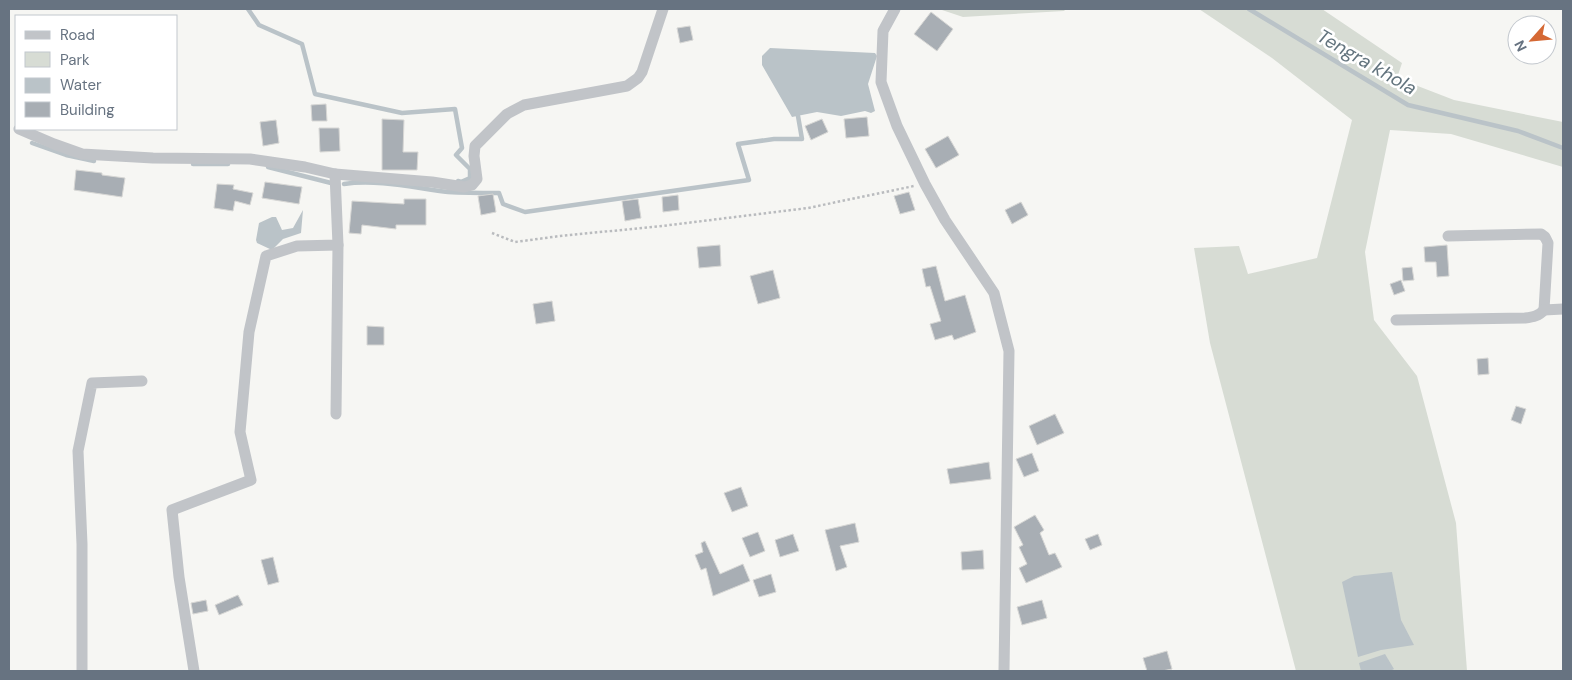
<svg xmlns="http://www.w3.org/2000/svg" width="1572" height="680" viewBox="0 0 1572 680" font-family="'DM Sans',sans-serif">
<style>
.green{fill:#d7dcd4}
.water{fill:#bac3c8}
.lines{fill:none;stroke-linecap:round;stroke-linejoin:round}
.stream{stroke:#bac3c8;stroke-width:4.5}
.building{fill:#a8aeb4;stroke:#d7d7d5}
.path{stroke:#b9bbbe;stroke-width:2.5;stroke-dasharray:2.5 2.5;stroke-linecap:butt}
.street{stroke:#c1c4c8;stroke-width:11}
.labels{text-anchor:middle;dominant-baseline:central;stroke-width:5;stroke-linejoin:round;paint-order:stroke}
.water-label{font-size:19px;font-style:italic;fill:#63747e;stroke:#fff}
</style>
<rect width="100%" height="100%" fill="#f6f6f3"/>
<g class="green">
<polygon points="939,9 1066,9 1064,11 963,17"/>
<polygon points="1199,9 1322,9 1402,63 1397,78 1454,100 1563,122 1563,167 1451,134 1390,130 1365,252 1374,320 1417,376 1456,523 1467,671 1296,671 1210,343 1194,248 1239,246 1248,274 1317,258 1352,120 1272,58"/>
</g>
<g class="water">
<polygon points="770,48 875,53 877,56 868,84 875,111 871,113 865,111 841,116 817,112 792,117 762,65 762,56"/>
<polygon points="303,210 301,233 283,239 272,250 257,243 256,240 259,223 272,217 276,217 282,230 293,228"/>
<polygon points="1392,572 1401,620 1414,645 1381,650 1358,657 1342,582 1354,576"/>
<polygon points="1385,654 1394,669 1390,671 1361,671 1359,663"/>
</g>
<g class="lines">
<g class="stream">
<polyline points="248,9 259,25 302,44 315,94 402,113 455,109 462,148 456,155 470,169 470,178 461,182 458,181"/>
<polyline points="1249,9 1408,105 1518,131 1563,148"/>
<polyline points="32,143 66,155 94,161"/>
<polyline points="193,164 228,164"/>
<polyline points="268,167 331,183"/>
<path d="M344 184C377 179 415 188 448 192 465 193 482 193 499 193L503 204 525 212 749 180 738 144 774 139H802L798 116"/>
</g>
</g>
<g class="building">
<polygon points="931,12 953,29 937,51 914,34"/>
<polygon points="690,26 693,40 680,43 677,28"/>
<polygon points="326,104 327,121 312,121 311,105"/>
<polygon points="867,117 869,136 846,138 844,119"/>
<polygon points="382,119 404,120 403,152 418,152 417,170 382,170"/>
<polygon points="822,119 828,132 811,140 805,126"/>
<polygon points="276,120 279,143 263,146 260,122"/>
<polygon points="319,128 339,128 340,151 320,152"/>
<polygon points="948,136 959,155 936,168 925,149"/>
<polygon points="76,170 102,173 102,175 125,178 122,197 74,190"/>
<polygon points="265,182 302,187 299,204 262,198"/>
<polygon points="217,184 234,185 233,189 253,193 250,205 235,201 233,211 214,208"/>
<polygon points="909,192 915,210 900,214 894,196"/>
<polygon points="493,194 496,212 481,215 478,196"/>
<polygon points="678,195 679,210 663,212 662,197"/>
<polygon points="404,199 426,199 426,225 396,225 396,229 362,225 361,234 349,233 352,201 404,204"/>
<polygon points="638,199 641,218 625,221 622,201"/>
<polygon points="1021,202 1028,215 1012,224 1005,210"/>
<polygon points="720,245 721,266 699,268 697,247"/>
<polygon points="1447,245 1449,276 1437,277 1436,262 1425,262 1424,247"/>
<polygon points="936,266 945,301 965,295 976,332 954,340 952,335 935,340 930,324 941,321 930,286 926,287 922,269"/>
<polygon points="1412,267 1414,280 1403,281 1402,268"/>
<polygon points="773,270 780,298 758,304 750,276"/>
<polygon points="1401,280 1405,291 1394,295 1390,284"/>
<polygon points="552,301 555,321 536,324 533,304"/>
<polygon points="367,326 384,327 384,345 367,345"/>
<polygon points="1488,358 1489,374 1478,375 1477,359"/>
<polygon points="1516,406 1526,409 1521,424 1511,420"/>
<polygon points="1055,414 1064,433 1037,445 1029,426"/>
<polygon points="1032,453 1039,471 1024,477 1016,459"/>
<polygon points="989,462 991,479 950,484 947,469"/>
<polygon points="741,487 748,506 732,512 724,493"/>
<polygon points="1035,515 1044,530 1040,533 1049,555 1055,553 1062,567 1026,583 1019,568 1027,564 1019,547 1023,545 1014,527"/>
<polygon points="855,523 859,542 840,546 847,567 836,571 825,530"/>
<polygon points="758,532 765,551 750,557 742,538"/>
<polygon points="793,534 799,551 780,557 775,540"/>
<polygon points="1098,534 1102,545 1090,550 1085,539"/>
<polygon points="705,541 720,574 743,564 750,581 713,596 706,568 701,570 695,555 703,552 701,543"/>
<polygon points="983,550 984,569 962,570 961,552"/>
<polygon points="273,557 279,582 268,585 261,560"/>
<polygon points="771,574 776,592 759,597 753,580"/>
<polygon points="238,595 243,605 219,615 215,605"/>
<polygon points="206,600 208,611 193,614 191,603"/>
<polygon points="1042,600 1047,618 1022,625 1017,607"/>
<polygon points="1167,651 1172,669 1162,671 1147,671 1143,658"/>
</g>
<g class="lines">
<polyline class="path" points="492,233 515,242 560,236 662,226 808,208 914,186"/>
<g class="street">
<polyline points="895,9 883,31 881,82 897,126 925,184 945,220 994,293 1009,351 1004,671"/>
<polyline points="19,129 54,144 82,154 153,158 250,159 305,167 335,174 432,182 464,187 472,185 477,179 474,156 475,146 507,114 524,105 627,86 638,78 642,72 663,9"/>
<polyline points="1448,236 1541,234 1545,237 1548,243 1544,310 1563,309"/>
<path d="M1396 320 1525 318C1533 317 1539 316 1544 310"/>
<polyline points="336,414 338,245"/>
<polyline points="82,671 82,544 78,451 92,383 142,381"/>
<polyline points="194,671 179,577 172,510 251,480 240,432 249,332 266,256 297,246 338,245 335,174"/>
</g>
</g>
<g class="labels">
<g class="water-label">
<text transform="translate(1367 62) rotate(30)">Tengra khola</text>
</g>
</g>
<rect width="1572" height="680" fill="none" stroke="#677381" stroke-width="20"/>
<rect x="15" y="15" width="162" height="115" fill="#ffffff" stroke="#c2c7cd"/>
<rect x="25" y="31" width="25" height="8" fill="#c1c4c8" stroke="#c2c7cd"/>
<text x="60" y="40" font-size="15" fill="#677381">Road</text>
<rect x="25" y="52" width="25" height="15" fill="#d7dcd4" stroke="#c2c7cd"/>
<text x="60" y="65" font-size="15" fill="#677381">Park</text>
<rect x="25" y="78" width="25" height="15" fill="#bac3c8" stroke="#c2c7cd"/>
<text x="60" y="90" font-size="15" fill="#677381">Water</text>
<rect x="25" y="102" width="25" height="15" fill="#a8aeb4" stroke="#c2c7cd"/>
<text x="60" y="115" font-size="15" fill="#677381">Building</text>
<g transform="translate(1532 40) rotate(243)"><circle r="24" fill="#ffffff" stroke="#c2c7cd"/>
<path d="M0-4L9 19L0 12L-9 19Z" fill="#d56834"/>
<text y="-8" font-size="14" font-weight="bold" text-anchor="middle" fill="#677381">N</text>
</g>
</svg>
